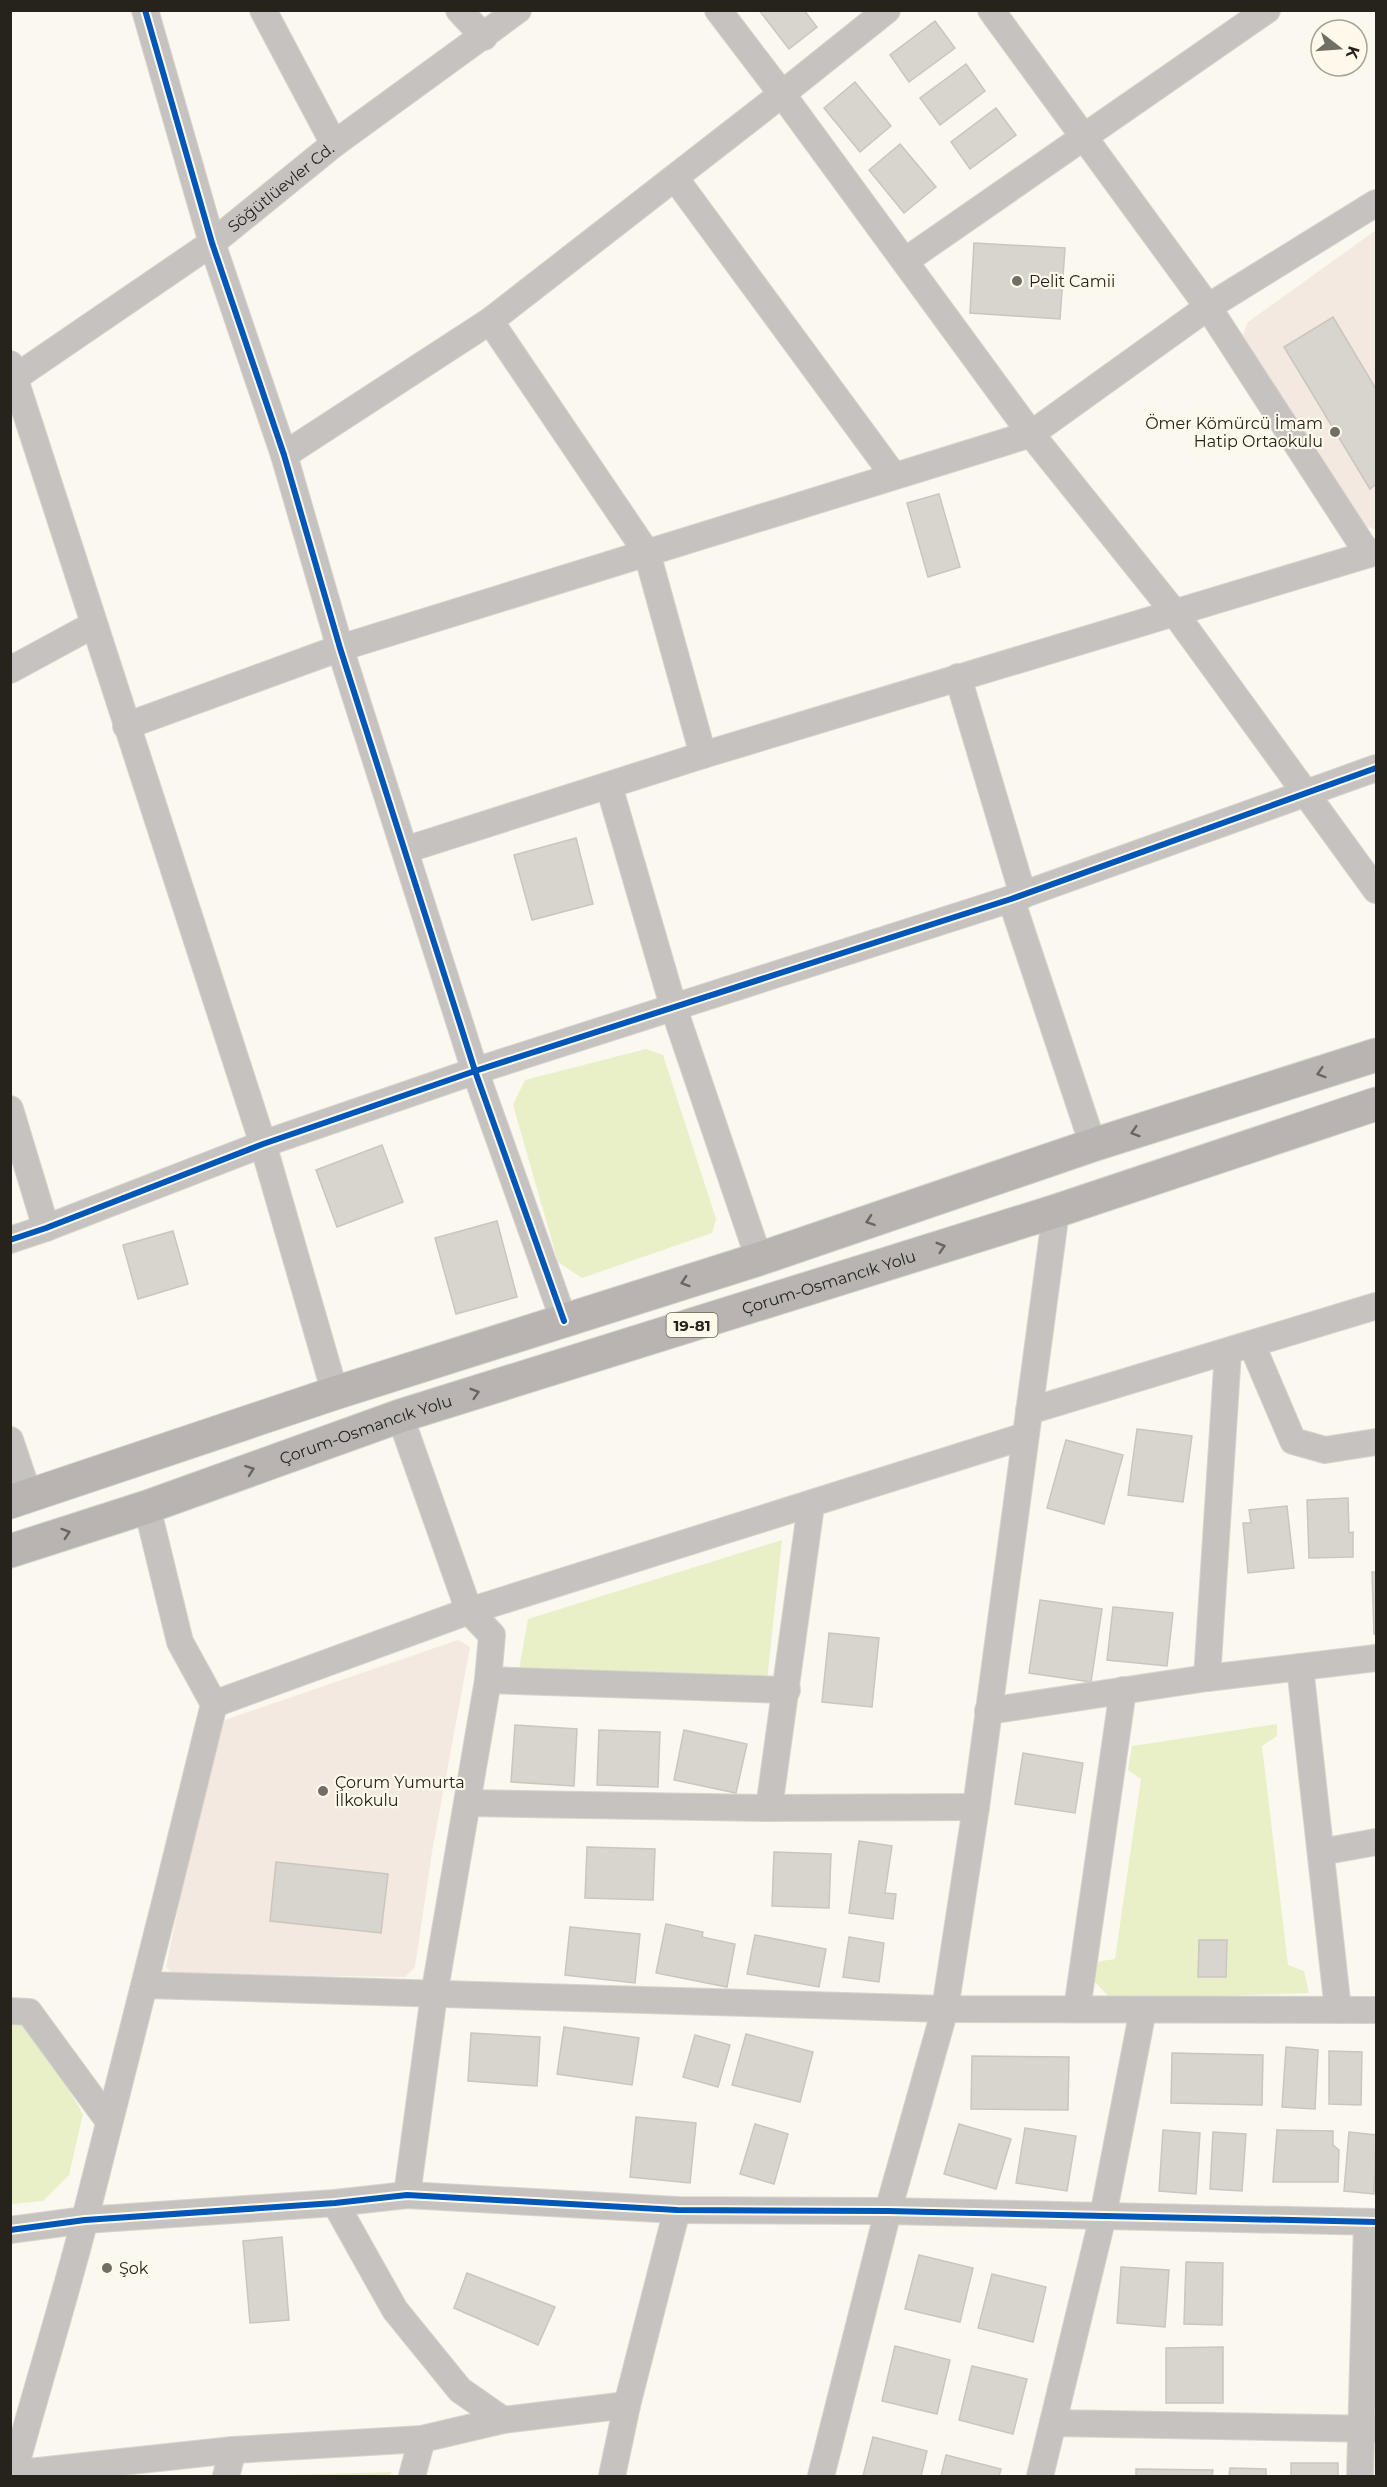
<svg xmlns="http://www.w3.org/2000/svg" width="1387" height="2487" viewBox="0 0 1387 2487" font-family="Montserrat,sans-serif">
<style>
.education{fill:#f4e9e0}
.green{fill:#e9f0c8}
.building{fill:#d8d5ce;stroke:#cac6be;stroke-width:1.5}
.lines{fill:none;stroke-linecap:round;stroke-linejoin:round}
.minor-casing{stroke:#d8d5cf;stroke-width:28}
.highway-casing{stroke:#d8d5cf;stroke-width:35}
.minor{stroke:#c5c2c0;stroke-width:26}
.highway{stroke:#b9b4b1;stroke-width:33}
.cycleway-casing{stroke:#fff9ec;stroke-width:10}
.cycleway{stroke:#0057b8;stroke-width:6}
.oneway{stroke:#68645e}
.poi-dot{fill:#716e66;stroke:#fff9ec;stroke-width:2}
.labels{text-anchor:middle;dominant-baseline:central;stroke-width:4.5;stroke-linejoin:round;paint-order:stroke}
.shield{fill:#fff9ec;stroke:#67635a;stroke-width:1.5}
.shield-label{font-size:15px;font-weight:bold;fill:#26231b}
.street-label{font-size:16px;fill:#26231b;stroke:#fff9ec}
.poi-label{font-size:16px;fill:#26231b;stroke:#fff9ec;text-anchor:start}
</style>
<rect width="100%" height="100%" fill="#fbf8f0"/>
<g class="education">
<polygon points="1376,230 1376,530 1349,520 1239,345 1248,322"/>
<polygon points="458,1640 470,1647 432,1852 415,1967 405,1977 174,1974 166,1967 215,1729 222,1721"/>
</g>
<g class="green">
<polygon points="646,1049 663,1055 716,1219 712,1233 582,1278 558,1262 513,1105 525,1080"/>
<polygon points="782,1540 767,1681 518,1675 528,1619"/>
<polygon points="1277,1724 1277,1736 1262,1746 1288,1965 1304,1971 1309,1993 1112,2000 1094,1981 1095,1962 1115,1959 1141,1779 1128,1770 1132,1746"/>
<polygon points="28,2021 83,2114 69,2175 43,2201 11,2204 11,2024"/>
<polygon points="392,2472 390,2476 253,2476"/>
</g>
<g class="building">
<polygon points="759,10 804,10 817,27 789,49"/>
<polygon points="935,21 955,48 909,82 890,55"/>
<polygon points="966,64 985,91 940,125 920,98"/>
<polygon points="855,82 891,126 860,152 824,108"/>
<polygon points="996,108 1016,135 970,169 951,142"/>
<polygon points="900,144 936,187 904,213 869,170"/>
<polygon points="974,243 1065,248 1060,319 970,313"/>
<polygon points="1333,317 1376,389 1376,484 1370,489 1284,347"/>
<polygon points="939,494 960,567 928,577 907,503"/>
<polygon points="576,838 593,904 532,920 514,855"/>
<polygon points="382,1145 403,1202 337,1227 316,1170"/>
<polygon points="497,1221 517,1297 456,1314 435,1238"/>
<polygon points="173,1231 188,1284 138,1299 123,1245"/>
<polygon points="1137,1429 1192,1436 1183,1502 1128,1495"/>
<polygon points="1066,1440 1123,1455 1104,1524 1047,1508"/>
<polygon points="1348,1498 1349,1533 1353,1532 1353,1557 1309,1558 1307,1500"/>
<polygon points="1287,1506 1294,1568 1248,1573 1243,1523 1251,1523 1249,1510"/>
<polygon points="1372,1572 1376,1572 1376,1634 1374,1634"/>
<polygon points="1040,1600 1102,1609 1091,1682 1029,1673"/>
<polygon points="1113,1607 1173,1613 1167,1666 1107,1660"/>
<polygon points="829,1633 879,1638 872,1707 822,1702"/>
<polygon points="515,1725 577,1729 574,1786 511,1782"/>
<polygon points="599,1730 660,1732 658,1787 597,1785"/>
<polygon points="684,1730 747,1744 736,1793 674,1780"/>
<polygon points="1023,1753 1083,1763 1075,1813 1015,1804"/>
<polygon points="859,1841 892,1846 885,1893 896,1894 893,1919 849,1913"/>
<polygon points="587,1847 655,1849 653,1900 585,1898"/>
<polygon points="774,1852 831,1854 829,1908 772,1906"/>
<polygon points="276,1862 388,1874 381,1933 270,1921"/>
<polygon points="666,1924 703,1932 702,1937 735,1944 727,1987 656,1973"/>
<polygon points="570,1927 640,1934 635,1983 565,1975"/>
<polygon points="755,1935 826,1949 819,1987 747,1974"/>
<polygon points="849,1937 884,1943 879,1982 843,1977"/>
<polygon points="1199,1940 1227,1940 1226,1977 1198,1977"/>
<polygon points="564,2027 639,2038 632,2085 557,2074"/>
<polygon points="471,2033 540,2037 537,2086 468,2081"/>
<polygon points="746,2034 813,2052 800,2102 732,2085"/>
<polygon points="695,2035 730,2045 718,2087 683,2077"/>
<polygon points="1286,2047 1318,2050 1315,2109 1282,2107"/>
<polygon points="1329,2051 1362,2052 1361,2105 1329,2104"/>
<polygon points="1172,2053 1263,2055 1262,2105 1171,2103"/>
<polygon points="972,2056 1069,2057 1068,2110 971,2109"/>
<polygon points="636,2117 696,2123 690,2183 630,2177"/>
<polygon points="755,2124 788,2134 774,2184 740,2174"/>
<polygon points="959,2124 1011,2139 996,2189 944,2174"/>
<polygon points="1025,2128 1076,2136 1067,2191 1016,2183"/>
<polygon points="1163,2130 1200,2133 1196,2194 1159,2191"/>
<polygon points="1277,2130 1333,2131 1333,2145 1339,2150 1338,2182 1273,2182"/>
<polygon points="1213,2132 1246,2134 1242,2191 1210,2189"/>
<polygon points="1349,2132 1376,2135 1374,2194 1344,2191"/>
<polygon points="282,2237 289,2320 250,2323 243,2241"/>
<polygon points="919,2255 973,2268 960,2322 905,2309"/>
<polygon points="1186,2262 1223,2263 1222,2325 1184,2324"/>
<polygon points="1121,2267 1169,2270 1165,2327 1117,2323"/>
<polygon points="467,2273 555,2307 538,2345 454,2308"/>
<polygon points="992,2274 1046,2287 1033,2342 978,2328"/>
<polygon points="895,2346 950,2360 937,2414 882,2401"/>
<polygon points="1223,2347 1223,2403 1166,2403 1166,2348"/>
<polygon points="972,2366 1027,2379 1013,2434 959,2420"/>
<polygon points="873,2437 927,2451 921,2476 863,2476"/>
<polygon points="946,2455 1001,2469 999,2476 941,2476"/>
<rect x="1291" y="2463" width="47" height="13"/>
<polygon points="1230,2468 1266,2469 1266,2476 1229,2476"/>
<polygon points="1136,2469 1213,2470 1212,2476 1136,2476"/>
</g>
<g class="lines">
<defs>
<g id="minor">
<polyline points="145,10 212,243 284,455 340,648 475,1071 564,1321"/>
<polyline points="263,10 334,144"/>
<polyline points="459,10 484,37"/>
<polyline points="718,10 782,94 1031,434 1174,612 1376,890"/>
<polyline points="991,10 1208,307 1368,554"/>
<polyline points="675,178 894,476"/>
<polyline points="905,261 1267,10"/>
<polyline points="490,321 647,553 703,755"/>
<polyline points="10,364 263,1144 335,1393"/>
<path id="s1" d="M10 381 212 243 334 144 518 10"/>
<polyline points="284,455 490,321 782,94 887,10"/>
<polyline points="10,670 93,625"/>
<polyline points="958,677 1023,895"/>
<polyline points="126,726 340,648 1031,434 1208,307 1376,203"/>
<polyline points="609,786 674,1009 759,1259"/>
<polyline points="405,850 703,755 1376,552"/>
<polyline points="1011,899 1093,1145"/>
<polyline points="10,1109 46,1228"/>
<polyline points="10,1240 46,1228 263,1144 475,1071 1011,899 1376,768"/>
<polyline points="1252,1345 1293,1441 1325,1450 1376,1442"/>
<polyline points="1029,1411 1376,1306"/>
<polyline points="400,1416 469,1611 492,1635 488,1680 434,1995 407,2195"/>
<polyline points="10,1440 29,1496"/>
<polyline points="1300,1667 1338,2010"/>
<polyline points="1207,1678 1228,1352"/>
<polyline points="488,1680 787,1690"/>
<polyline points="214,1704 469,1611 1025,1436"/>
<polyline points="988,1711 1207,1678 1376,1658"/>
<polyline points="468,1803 769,1808 976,1807"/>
<polyline points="769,1808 811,1505"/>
<polyline points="1321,1852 1376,1842"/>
<polyline points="145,1985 945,2009 1376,2010"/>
<polyline points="1077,2009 1123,1690"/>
<polyline points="10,2011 29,2012 108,2120"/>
<polyline points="335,2203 395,2310 460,2390 503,2420"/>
<polyline points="10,2230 85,2220 335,2203 407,2195 677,2210 888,2211 1376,2222"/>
<polyline points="1053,2423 1376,2429"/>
<polyline points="10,2474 233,2450 422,2439 503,2420 627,2405"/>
<path d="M13 2476C36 2390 63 2305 85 2219 129 2047 172 1876 214 1704L180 1642 147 1507"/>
<polyline points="226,2476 233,2450"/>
<polyline points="412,2476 422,2439"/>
<polyline points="612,2476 627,2405 677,2210"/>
<polyline points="821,2476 888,2211 945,2009 976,1807 1056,1211"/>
<polyline points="1040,2476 1103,2216 1143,2010"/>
<polyline points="1360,2476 1367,2222"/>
</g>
<g id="highway">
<polyline points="10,1502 335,1393 759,1259 1093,1145 1376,1055"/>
<path id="s2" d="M10 1551 147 1507 400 1416 1056 1211 1376 1104"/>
</g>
</defs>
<use href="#minor" class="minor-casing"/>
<use href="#highway" class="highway-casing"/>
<use href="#minor" class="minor"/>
<use href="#highway" class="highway"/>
<defs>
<g id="cycleway">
<polyline points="145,10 212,243 284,455 340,648 475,1071 564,1321"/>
<polyline points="10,1240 46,1228 263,1144 475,1071 1011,899 1376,768"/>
<polyline points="10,2230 85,2220 335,2203 407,2195 677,2210 888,2211 1376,2222"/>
</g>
</defs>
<use href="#cycleway" class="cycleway-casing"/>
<use href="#cycleway" class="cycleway"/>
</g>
<defs><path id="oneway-chevron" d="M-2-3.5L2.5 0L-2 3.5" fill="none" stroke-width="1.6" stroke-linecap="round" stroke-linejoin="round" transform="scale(1.5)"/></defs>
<g class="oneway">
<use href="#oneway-chevron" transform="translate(1321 1073) rotate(163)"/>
<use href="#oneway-chevron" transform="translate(1135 1132) rotate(163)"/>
<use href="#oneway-chevron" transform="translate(870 1221) rotate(161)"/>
<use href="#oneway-chevron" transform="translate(941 1247) rotate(-17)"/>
<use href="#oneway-chevron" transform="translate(685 1282) rotate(162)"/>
<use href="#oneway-chevron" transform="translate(475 1393) rotate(-17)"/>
<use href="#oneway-chevron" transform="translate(250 1470) rotate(-20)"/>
<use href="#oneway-chevron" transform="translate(66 1533) rotate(-18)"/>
</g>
<g class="poi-dot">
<circle cx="1017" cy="281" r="6"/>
<circle cx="1335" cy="432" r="6"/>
<circle cx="323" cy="1791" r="6"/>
<circle cx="107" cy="2268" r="6"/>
</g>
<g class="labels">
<rect class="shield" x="666.5" y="1313" width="51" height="24" rx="4.5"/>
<g class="shield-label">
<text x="692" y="1325">19-81</text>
</g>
<g class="street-label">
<text stroke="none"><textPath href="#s1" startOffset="333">Söğütlüevler Cd.</textPath></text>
<text stroke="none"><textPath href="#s2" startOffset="862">Çorum-Osmancık Yolu</textPath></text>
<text stroke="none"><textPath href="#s2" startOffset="376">Çorum-Osmancık Yolu</textPath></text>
</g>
<g class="poi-label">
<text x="1029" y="281">Pelit Camii</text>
<text x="1323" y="423" text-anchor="end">Ömer Kömürcü İmam<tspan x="1323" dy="18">Hatip Ortaokulu</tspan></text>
<text x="335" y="1782">Çorum Yumurta<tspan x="335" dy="18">İlkokulu</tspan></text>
<text x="119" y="2268">Şok</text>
</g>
</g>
<rect width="1387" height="2487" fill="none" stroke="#26231b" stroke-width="24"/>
<g transform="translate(1339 48) rotate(107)"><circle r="28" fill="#fff9ec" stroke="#a8a398" stroke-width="1.5"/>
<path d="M0-4.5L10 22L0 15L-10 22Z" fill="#716e66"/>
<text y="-9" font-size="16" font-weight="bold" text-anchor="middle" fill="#26231b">K</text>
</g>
</svg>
